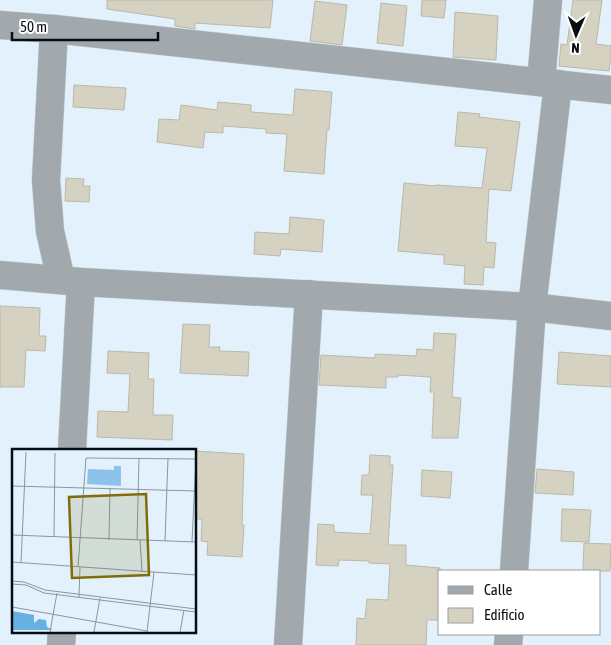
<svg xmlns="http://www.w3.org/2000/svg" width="611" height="645" viewBox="0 0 611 645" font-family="'Asap Condensed',sans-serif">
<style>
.building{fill:#d5d2c2;stroke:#bbb8a8}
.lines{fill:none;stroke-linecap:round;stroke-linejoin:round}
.minor-casing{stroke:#bfcdd6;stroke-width:29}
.minor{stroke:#a2a9ad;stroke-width:28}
.inset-road{fill:none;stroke:#8b969e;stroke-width:1}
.view{fill:#806d09;fill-opacity:0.15;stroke:#806d09;stroke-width:2.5}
.inset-edge{fill:none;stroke:#080d11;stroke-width:2.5}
</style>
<rect width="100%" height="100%" fill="#e2f1fc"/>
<g class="building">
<polygon points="107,0 273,0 270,28 195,23 195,29 175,26 175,19 107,9"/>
<polygon points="422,0 446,0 444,18 421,16"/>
<polygon points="573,0 602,0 596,44 611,46 611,62 610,62 609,71 559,66 561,44 567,45"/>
<polygon points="315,1 347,5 342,45 310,41"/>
<polygon points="381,3 407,6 403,46 377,43"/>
<polygon points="455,12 498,16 496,60 453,57"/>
<polygon points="74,85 126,88 124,110 73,107"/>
<polygon points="295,89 332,92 329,130 327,130 324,174 284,171 287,134 266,133 266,129 223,126 223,133 205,132 203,148 157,142 159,119 179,120 181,105 217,110 218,102 251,105 251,112 293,115"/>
<polygon points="458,112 480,114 479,117 520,122 511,191 489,189 486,242 496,243 494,268 484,267 483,285 464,284 465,266 444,264 444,255 398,251 404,183 436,186 436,185 482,188 487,148 455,146"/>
<polygon points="66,178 84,179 83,186 90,186 89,202 65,201"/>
<polygon points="290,217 324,220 322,252 281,249 280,256 254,254 255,232 289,234"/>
<polygon points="0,306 40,308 39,336 46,336 45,351 26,350 24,387 0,387"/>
<polygon points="183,324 210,325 209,347 220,347 219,351 249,352 248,376 180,373"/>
<polygon points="434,333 456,334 452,397 461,398 458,438 432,438 434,392 430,392 431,377 398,375 398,377 386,377 386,388 319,385 321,355 375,358 375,354 416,356 417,349 433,350"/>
<polygon points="108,351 149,353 148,379 154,379 153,415 173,415 172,440 97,437 98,411 128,412 130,374 107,373"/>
<polygon points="559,352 611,356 611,387 557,384"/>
<polygon points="195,451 244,454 242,525 244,525 242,557 207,555 208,542 201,541 202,519 195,519"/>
<polygon points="370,455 390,456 390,465 393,465 388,545 406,545 406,565 440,568 440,620 427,620 426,645 356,645 357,618 365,619 367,599 388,600 390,564 369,563 369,561 339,560 338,566 316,565 318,524 334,525 334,532 370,534 373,495 361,495 362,475 369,475"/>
<polygon points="537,469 574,472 573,495 535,493"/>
<polygon points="422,470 452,472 450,498 421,496"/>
<polygon points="562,509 591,510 589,542 561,541"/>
<polygon points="584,543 611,544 610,571 583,571"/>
</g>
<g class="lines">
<defs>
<g id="minor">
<polyline points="0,25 54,29 611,90"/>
<polyline points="54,29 46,180 50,231 61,280"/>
<polyline points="541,82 548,0"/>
<polyline points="0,275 81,282 532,307 611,316"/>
<polyline points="72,450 81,282"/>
<polyline points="514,571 532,307 558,84"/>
<polyline points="61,645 62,631"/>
<polyline points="288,645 309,294"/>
<polyline points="508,645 509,634"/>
</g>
</defs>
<use href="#minor" class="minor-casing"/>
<use href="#minor" class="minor"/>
</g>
<g transform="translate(12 449)">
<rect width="184" height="184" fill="#e2f1fc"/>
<path d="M102 17H109V37L75 35 76 20 102 21Z" fill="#8bc3eb"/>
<path d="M0 162 22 166V174L27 170 34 171 35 178 41 181H0Z" fill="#67b0e2"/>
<path class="inset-road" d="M0 37 184 42M0 86 184 93M42 88 43 4M97 91 98 39M125 91 127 9M128 91 130 123M153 92 156 9M180 93 184 10M0 113 184 126M9 114 14 3M66 118 74 9 184 10M0 132 12 133 33 141 184 160M0 135 14 136 32 144 184 163M67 148 68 118M0 158 135 182M38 183 45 144M82 183 88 149M135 183 142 123M168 183 172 161"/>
<path class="view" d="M134 45 137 126 60 129 57 48Z"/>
<rect width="184" height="184" class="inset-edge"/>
</g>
<rect x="438" y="570" width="162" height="65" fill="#ffffff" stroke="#9c9ea0"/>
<rect x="448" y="586" width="25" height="8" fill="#a2a9ad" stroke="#9c9ea0"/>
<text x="484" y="595" font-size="15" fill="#080d11">Calle</text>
<rect x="448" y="608" width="25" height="15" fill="#d5d2c2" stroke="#9c9ea0"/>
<text x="484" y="620" font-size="15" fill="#080d11">Edificio</text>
<g transform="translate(576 35) rotate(182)" stroke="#ffffff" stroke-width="4" paint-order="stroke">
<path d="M0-4L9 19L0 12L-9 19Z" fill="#080d11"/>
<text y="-8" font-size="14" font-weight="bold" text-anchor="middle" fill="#080d11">N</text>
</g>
<path d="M12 32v8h146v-8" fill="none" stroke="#080d11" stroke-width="2.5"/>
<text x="20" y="32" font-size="15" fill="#080d11" stroke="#ffffff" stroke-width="4" paint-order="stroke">50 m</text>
</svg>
